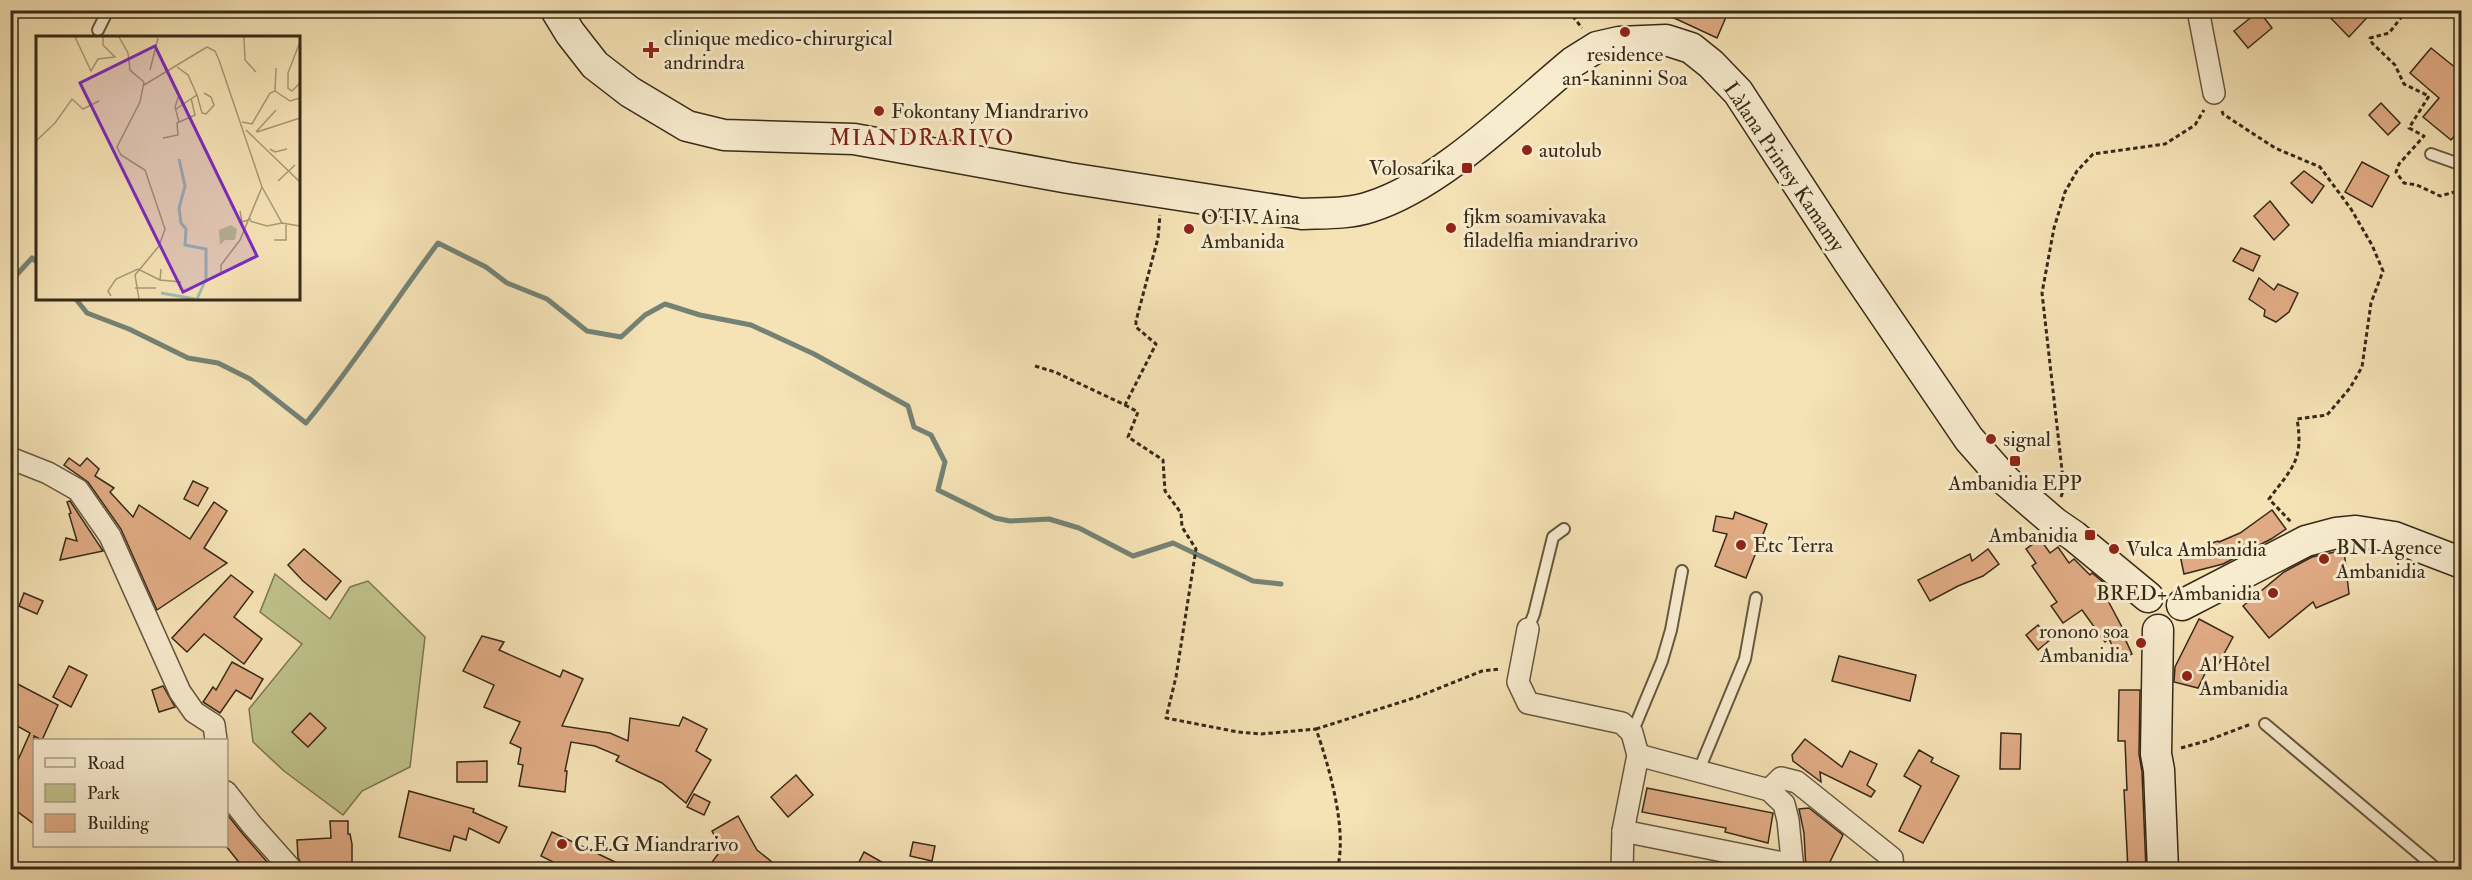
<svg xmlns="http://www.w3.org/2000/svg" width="2472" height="880" viewBox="0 0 2472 880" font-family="'IM FELL Double Pica',serif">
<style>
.green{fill:#bfc28b;stroke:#7b7652;stroke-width:1.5}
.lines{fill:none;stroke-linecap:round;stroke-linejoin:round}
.stream{stroke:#748275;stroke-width:5}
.building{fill:#e0ab84;stroke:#372a19;stroke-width:1.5}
.lane-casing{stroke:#665840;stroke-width:14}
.street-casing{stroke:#665840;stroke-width:24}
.secondary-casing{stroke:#372a19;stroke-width:33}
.path{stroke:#372a19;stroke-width:3;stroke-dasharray:4.5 3;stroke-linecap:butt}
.lane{stroke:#f8eccf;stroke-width:10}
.street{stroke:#f8eccf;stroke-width:21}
.secondary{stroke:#f8eccf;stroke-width:30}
.poi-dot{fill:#8f2418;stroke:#f8eccf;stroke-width:2}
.labels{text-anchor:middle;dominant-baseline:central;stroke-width:6;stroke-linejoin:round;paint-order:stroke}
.poi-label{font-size:21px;fill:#372a19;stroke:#f8eccf;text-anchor:start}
.street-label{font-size:21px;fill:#372a19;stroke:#f8eccf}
.neighbourhood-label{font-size:22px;letter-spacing:1.5px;fill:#7a1f14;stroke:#f8eccf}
.inset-river{fill:none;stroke:#9dbdb3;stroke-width:3}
.inset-road{fill:none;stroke:#a99877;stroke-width:1.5}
.view{fill:#7b2cbf;fill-opacity:0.15;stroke:#7b2cbf;stroke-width:3}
.inset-edge{fill:none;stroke:#372a19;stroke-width:3}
</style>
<rect width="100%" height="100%" fill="#f5e2b5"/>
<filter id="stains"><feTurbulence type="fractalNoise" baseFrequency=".00333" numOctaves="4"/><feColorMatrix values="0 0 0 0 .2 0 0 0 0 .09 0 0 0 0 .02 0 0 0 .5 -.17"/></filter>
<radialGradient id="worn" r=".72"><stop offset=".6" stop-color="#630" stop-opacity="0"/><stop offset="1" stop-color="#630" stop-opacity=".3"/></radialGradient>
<polygon class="green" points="275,574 330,619 350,587 368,581 425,637 410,767 362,791 343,815 284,771 253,742 249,709 302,644 260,612"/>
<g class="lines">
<g class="stream">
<polyline points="10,282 32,258 38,263"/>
<path d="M75 298 87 313 129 329 188 358 218 363 250 379 306 423C354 365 393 303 438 243L486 267 507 283 547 299 587 331 621 337 645 315 665 304 700 315 751 325 814 354 908 406 914 427 931 435 945 462 938 490 995 518 1010 521 1049 519 1079 528 1133 556 1173 543 1253 581 1281 584"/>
</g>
</g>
<g class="building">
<polygon points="1657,10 1729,10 1717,38"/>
<polygon points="2323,10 2374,10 2349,37"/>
<polygon points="2259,11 2272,28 2248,48 2234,31"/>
<polygon points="2431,48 2462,73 2462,127 2451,140 2423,117 2439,98 2410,73"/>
<polygon points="2381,103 2400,123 2388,135 2369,115"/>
<polygon points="2362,162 2389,176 2372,207 2345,192"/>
<polygon points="2304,171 2324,186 2312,203 2291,183"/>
<polygon points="2270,201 2289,225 2274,240 2254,216"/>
<polygon points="2241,248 2260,256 2253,271 2233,261"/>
<polygon points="2259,278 2274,290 2278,284 2298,293 2289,312 2276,322 2264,316 2265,310 2249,299"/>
<polygon points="69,458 80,466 87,458 99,469 95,476 114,488 110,492 133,517 139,505 190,539 214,502 227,511 204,548 227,563 157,610 121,529 88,482 64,465"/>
<polygon points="193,481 208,488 198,506 184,499"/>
<polygon points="70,501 103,551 60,560 66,538 77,541 69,514 71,513 67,502"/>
<polygon points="2272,510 2286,529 2271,539 2223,564 2184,574 2180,555 2203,550 2202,546 2218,541 2219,542 2240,533"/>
<polygon points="1735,512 1767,524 1746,578 1715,566 1727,534 1713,531 1716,516 1733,519"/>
<polygon points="2040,539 2050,553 2058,547 2069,563 2074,559 2090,575 2092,573 2109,587 2105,595 2123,629 2121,630 2132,654 2119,660 2109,639 2105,642 2082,610 2063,623 2051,606 2057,602 2032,566 2036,563 2026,549"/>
<polygon points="304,549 341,581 326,600 303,581 288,565"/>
<polygon points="1988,549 1999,564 1983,576 1958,586 1930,601 1918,580 1970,554 1972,561"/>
<polygon points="2344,550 2349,594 2316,608 2313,602 2269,638 2243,606 2284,572 2312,557"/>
<polygon points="231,575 253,592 234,617 262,639 244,664 204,634 187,652 172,638"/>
<polygon points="24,593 43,601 37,614 19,606"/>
<polygon points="2199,619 2233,637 2218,665 2211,661 2198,688 2174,682 2175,667"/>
<polygon points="2038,625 2050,640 2038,650 2026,635"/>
<polygon points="482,636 504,642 499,650 560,677 563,670 583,679 562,726 610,733 628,741 630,718 679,726 683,717 707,729 696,751 711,760 686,803 662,783 616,761 619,756 595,746 571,742 565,771 567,771 565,792 519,786 523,765 518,764 521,748 510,743 520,722 484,707 494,685 463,671"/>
<polygon points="1839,656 1916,675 1910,701 1832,681"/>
<polygon points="232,662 263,679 251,699 236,690 220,713 203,702 213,687 216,690"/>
<polygon points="69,666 87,675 71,707 53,697"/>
<polygon points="10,680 58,705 42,740 34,736 34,824 10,806 10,756 18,760 30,733 10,722"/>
<polygon points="163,686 175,707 159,712 152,690"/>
<polygon points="2119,690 2140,690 2139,754 2142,772 2146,870 2128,870 2124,790 2127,790 2125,741 2118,741"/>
<polygon points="310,713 326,728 308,747 292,732"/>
<polygon points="2001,733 2021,734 2020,769 2000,769"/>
<polygon points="1805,739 1842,767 1850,751 1877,764 1867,785 1875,791 1871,797 1820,772 1821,782 1793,761 1792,755"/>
<polygon points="1919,750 1933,758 1931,762 1959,776 1923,843 1899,831 1921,786 1904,776"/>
<polygon points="487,761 487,782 457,782 457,762"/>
<polygon points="796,775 813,795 788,817 771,797"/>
<polygon points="1647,788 1773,813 1768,843 1725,832 1726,828 1642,812"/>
<polygon points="409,791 474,809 473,812 507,827 499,843 469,828 466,840 454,836 450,851 399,837"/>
<polygon points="694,794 710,802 704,815 687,807"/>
<polygon points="1809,808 1843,835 1826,870 1806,870 1804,833 1799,809"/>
<polygon points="226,813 242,833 274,870 245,870 226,846"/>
<polygon points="738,816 757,850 782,870 706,870 722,849 712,831"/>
<polygon points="330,821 348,821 348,834 350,834 352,844 352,866 304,870 298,857 297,840 331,838"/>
<polygon points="552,832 632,870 569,870 541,856"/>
<polygon points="913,842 935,846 932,861 910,856"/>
<polygon points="864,852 896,870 855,870"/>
</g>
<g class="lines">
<defs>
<g id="lane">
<polyline points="98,30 108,10"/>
<polyline points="2431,154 2462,165"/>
<polyline points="1528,629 1534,614 1553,537 1564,529"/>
<polyline points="2265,724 2438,870"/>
<polyline points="1632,733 1662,661 1671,630 1682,571"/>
<polyline points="1699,770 1745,659 1756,598"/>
</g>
<g id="street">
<polyline points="2198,10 2214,93"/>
<polyline points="10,458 48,473 78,490 110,536 180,692 194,712 214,725 216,740"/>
<polyline points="1528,629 1518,682 1528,703 1622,723 1632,733 1638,755 1623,831 1622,870"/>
<polyline points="1638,755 1769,790 1784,804 1788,820 1793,870"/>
<polyline points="1769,790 1781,778 1797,782 1892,858 1893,870"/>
<polyline points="226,792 252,825 292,870"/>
<polyline points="1623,831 1793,865"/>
</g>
<g id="secondary">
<path d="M556 10 570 33 595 65 630 92 687 126 724 135 854 139 1069 178 1302 214C1325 213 1349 214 1370 207 1441 185 1516 109 1573 62L1597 47 1619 42 1666 40 1691 48 1711 64 1738 92 1848 261 1969 439 2006 481 2055 523 2074 536 2148 597"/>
<polyline points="2182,605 2306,541 2336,533 2356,531 2394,537 2462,563"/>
<polyline points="2158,630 2156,754 2159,770 2163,870"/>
</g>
</defs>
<use href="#lane" class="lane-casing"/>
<use href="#street" class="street-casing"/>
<use href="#secondary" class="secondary-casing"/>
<g class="path">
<polyline points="1568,10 1582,28"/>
<polyline points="2407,10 2389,33 2370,38 2372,43 2395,65 2404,84 2429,96 2409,128 2424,136 2399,164 2396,172 2404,183 2417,185 2440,196 2462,190"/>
<path d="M2222 111 2223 114 2275 148 2320 167 2351 209 2372 245 2383 271 2371 303 2362 367 2350 388 2327 415 2297 419C2304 460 2292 468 2269 499L2292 523"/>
<polyline points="1035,366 1055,372 1125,405 1156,344 1136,327 1136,321 1158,238 1160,215"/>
<path d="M1125 405 1138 412 1128 437 1163 460 1165 491 1181 513 1182 527 1196 549 1176 677 1166 718 1238 732 1261 734 1316 729C1329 766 1348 831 1337 870"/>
<polyline points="2061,497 2064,488 2042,293 2054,228 2065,192 2077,171 2093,154 2165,144 2195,125 2204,110"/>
<polyline points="1316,729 1417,697 1482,671 1501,669"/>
<polyline points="2181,748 2206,741 2251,724"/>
<polyline points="685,870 690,863"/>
</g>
<use href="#lane" class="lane"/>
<use href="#street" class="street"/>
<use href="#secondary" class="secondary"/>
</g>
<g class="poi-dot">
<circle cx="1625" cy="32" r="6"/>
<path d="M648 41h6v6h6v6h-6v6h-6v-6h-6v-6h6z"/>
<circle cx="879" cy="111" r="6"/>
<circle cx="1527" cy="150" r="6"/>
<rect x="1461" y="162" width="12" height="12" rx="3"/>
<circle cx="1451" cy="228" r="6"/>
<circle cx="1189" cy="229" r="6"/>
<circle cx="1991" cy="439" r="6"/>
<rect x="2009" y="455" width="12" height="12" rx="3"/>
<rect x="2084" y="529" width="12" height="12" rx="3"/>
<circle cx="1741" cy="545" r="6"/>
<circle cx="2114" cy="549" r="6"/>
<circle cx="2324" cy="559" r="6"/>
<circle cx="2273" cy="593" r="6"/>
<circle cx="2141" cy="643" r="6"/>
<circle cx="2187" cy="676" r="6"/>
<circle cx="562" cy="844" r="6"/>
</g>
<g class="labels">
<g class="poi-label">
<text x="664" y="38">clinique medico-chirurgical<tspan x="664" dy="24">andrindra</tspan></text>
<text x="1625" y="54" text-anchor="middle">residence<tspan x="1625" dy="24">an-kaninni Soa</tspan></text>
<text x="891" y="111">Fokontany Miandrarivo</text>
<text x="1539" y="150">autolub</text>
<text x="1455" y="168" text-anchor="end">Volosarika</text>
<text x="1463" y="216">fjkm soamivavaka<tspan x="1463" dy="24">filadelfia miandrarivo</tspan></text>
<text x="1201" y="217">OTIV Aina<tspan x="1201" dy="24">Ambanida</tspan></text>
<text x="2003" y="439">signal</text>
<text x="2015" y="483" text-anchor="middle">Ambanidia EPP</text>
<text x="2078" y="535" text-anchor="end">Ambanidia</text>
<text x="1753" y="545">Etc Terra</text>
<text x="2336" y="547">BNI Agence<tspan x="2336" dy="24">Ambanidia</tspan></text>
<text x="2126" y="549">Vulca Ambanidia</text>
<text x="2261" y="593" text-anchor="end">BRED+ Ambanidia</text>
<text x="2129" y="631" text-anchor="end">ronono soa<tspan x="2129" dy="24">Ambanidia</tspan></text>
<text x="2199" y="664">Al Hôtel<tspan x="2199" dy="24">Ambanidia</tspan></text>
<text x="574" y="844">C.E.G Miandrarivo</text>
</g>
<g class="street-label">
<text transform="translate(1784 167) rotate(56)">Làlana Printsy Kamamy</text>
</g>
<g class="neighbourhood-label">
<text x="922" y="138">MIANDRARIVO</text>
</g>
</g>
<g transform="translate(36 36)">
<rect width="264" height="264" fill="#f5e2b5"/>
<path d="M195 189 201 193 199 204H189L184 209 183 194Z" fill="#bfc28b"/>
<path class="inset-river" d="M143 123 149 150 143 172 145 187 150 193 149 209 170 213V243L161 263M125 257 159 263"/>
<path class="inset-road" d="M39 1 55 35 62 23 79 21 67 9V1M83 1 92 17 94 34 108 46M208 1 209 24 220 36M264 6 252 37V52L256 55 264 47M171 11 179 15 183 24 226 151 246 187 264 190M141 31 152 39 161 59M114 34 122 2M108 49 171 11M239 55 240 32M140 73 161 59 166 77 170 78 178 69 175 61 168 57M143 86 139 71 143 59M206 86 216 88 234 57 239 55 254 65 264 62M210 94 264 146M220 96 240 74M221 96 264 82M127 102 142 99 141 87 159 79 155 62M0 105 19 87 36 63 47 73 63 65M234 113 239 116 251 113M242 145 259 129M204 175 206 186 215 183M214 185 231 190 246 187M238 204H250V189M185 238V229L204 204 226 151M124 244 145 246M99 252H120M75 260 72 255 80 243 102 233 124 244 125 233M103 263 99 239 123 210 129 193 109 134 85 119 81 111 104 66 108 46"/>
<path class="view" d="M119 10 221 220 147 256 44 47Z"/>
<rect width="264" height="264" class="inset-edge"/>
</g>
<rect width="2472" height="880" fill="none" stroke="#f5e2b5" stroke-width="36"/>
<rect x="12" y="12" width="2448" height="856" fill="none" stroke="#372a19" stroke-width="3"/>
<rect x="18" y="18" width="2436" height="844" fill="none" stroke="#372a19" stroke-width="1.5"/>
<rect x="33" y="739" width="195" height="108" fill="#f8eccf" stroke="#ab9e86" stroke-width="1.5"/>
<rect x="45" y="758" width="30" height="9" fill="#f8eccf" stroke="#ab9e86" stroke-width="1.5"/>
<text x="87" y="769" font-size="18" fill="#372a19">Road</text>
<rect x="45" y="784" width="30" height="18" fill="#bfc28b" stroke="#ab9e86" stroke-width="1.5"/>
<text x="87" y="799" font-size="18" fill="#372a19">Park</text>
<rect x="45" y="814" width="30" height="18" fill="#e0ab84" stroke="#ab9e86" stroke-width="1.5"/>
<text x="87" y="829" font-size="18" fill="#372a19">Building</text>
<rect width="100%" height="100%" filter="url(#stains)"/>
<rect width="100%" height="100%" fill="url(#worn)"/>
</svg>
